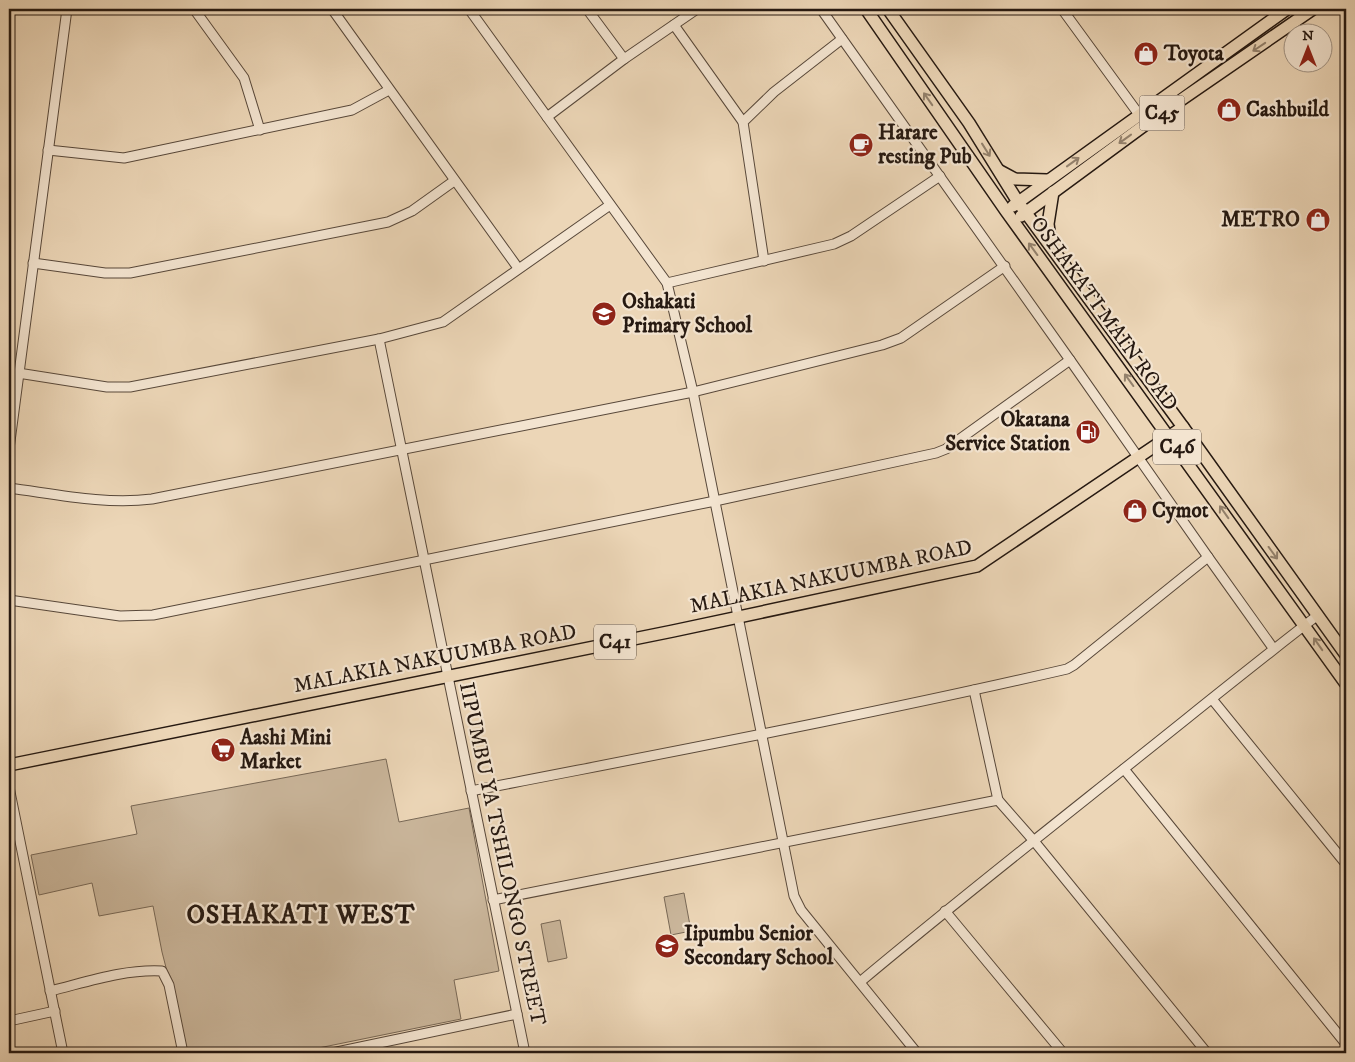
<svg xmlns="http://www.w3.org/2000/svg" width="1355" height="1062" viewBox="0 0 1355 1062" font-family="'IM FELL DW Pica',serif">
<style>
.green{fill:#cab69b;stroke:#786856}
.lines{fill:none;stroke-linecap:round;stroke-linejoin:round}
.minor-casing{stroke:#58483a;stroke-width:11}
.major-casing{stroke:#261911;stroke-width:14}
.minor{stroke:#f3e4d0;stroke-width:9}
.major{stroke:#ecd6b7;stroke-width:11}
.oneway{stroke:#93816c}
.labels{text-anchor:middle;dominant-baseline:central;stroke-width:4.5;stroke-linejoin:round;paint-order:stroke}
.shield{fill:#f3e4d0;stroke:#64564a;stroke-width:1}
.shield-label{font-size:20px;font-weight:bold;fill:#261911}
.poi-label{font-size:21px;font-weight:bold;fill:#261911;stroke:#f3e4d0;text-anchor:start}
.street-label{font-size:21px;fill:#261911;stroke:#f3e4d0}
.district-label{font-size:26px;font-weight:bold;letter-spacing:1px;fill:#261911;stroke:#f3e4d0}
</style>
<rect width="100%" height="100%" fill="#ecd6b7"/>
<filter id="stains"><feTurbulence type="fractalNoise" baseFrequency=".004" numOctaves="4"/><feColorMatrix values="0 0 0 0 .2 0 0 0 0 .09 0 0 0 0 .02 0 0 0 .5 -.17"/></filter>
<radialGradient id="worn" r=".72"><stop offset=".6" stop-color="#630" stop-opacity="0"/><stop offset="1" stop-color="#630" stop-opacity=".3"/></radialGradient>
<g class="green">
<polygon points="386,759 399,822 469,808 499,971 454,980 461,1019 294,1053 188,1053 162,952 153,906 99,916 92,883 39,895 31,855 137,834 131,806"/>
<polygon points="684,893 691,931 671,935 664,897"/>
<polygon points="560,920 567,958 548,962 541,924"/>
</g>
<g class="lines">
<defs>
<g id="minor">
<polyline points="194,9 244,78 260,130"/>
<polyline points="332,9 518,268"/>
<polyline points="469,9 667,283 693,392 794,896 801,910 917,1053"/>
<polyline points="587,9 624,59"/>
<polyline points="821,9 1070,360"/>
<polyline points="1062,9 1143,120"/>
<polyline points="674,25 743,122"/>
<polyline points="547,117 624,59 697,9"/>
<polyline points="48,150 124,158 352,110 389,90"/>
<polyline points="764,261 743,122 774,92 842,39"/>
<polyline points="33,263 105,273 130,273 388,222 412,211 454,181"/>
<polyline points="667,283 834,244 851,236 940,176"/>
<polyline points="379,339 525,1053"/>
<polyline points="18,373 107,387 130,387 379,339 443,322 610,205"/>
<polyline points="9,449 67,9"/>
<path d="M9 488C55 494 105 505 152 499L693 392 882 345 901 338 1005 266"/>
<polyline points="1208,557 1273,648"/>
<path d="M9 600 120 616 153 615 715 501 936 453 946 449 1070 360 1208 557 1074 665 1067 669C869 715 670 752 471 791"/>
<polyline points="974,690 998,800"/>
<polyline points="1212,699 1346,864"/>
<polyline points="1124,769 1346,1044"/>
<polyline points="9,787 63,1053"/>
<polyline points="493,900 998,800 1034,841 1207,1053"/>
<polyline points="945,911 1063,1053"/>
<path d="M860 982C952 905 1046 831 1140 756 1199 709 1258 661 1318 615"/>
<path d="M50 991C87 982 124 969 162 971L169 985 183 1053"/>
<polyline points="9,1021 55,1011"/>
<polyline points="332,1053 517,1014"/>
</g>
<g id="major">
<polyline points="866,9 1006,211 1346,684"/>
<polyline points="888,9 969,123 1018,202 1183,427 1346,655"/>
<polyline points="1000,171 1015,179 1047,180"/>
<polyline points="1013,206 1287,9"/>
<polyline points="1021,216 1146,124 1313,9"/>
<polyline points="1051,245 1048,224 1053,192"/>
<polyline points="9,765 673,631 977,566 1183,427"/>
</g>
</defs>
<use href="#minor" class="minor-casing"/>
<use href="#major" class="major-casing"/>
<use href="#minor" class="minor"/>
<use href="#major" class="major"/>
</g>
<defs><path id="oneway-shaft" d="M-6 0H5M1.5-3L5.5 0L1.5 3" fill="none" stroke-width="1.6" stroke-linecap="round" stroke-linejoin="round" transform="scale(1.25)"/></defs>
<g class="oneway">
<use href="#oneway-shaft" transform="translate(1259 47) rotate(146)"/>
<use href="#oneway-shaft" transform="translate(928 99) rotate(-125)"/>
<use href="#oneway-shaft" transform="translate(1125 139) rotate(144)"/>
<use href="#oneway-shaft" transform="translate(986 150) rotate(58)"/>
<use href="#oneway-shaft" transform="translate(1073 162) rotate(-36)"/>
<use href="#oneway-shaft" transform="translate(1033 249) rotate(-126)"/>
<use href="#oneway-shaft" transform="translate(1129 380) rotate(-126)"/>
<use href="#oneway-shaft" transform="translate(1224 512) rotate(-125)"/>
<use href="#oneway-shaft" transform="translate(1273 553) rotate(54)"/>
<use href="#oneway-shaft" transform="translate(1318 644) rotate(-125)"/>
</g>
<defs>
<symbol id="shop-disc" viewBox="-11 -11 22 22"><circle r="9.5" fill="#8f2418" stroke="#f3e4d0"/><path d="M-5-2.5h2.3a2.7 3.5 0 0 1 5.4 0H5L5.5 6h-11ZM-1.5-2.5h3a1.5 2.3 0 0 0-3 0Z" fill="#fff"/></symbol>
<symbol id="cafe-disc" viewBox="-11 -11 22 22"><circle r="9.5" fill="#8f2418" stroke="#f3e4d0"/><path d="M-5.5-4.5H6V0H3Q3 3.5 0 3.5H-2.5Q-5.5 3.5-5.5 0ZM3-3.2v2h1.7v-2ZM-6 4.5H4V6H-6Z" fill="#fff"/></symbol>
<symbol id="school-disc" viewBox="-11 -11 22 22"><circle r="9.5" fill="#8f2418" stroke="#f3e4d0"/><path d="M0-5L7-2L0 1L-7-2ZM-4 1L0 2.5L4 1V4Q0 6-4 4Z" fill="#fff"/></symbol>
<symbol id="fuel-disc" viewBox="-11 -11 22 22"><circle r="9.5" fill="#8f2418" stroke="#f3e4d0"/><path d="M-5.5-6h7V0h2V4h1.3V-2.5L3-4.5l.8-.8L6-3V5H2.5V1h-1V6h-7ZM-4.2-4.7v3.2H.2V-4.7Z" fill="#fff"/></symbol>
<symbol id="supermarket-disc" viewBox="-11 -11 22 22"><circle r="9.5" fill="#8f2418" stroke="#f3e4d0"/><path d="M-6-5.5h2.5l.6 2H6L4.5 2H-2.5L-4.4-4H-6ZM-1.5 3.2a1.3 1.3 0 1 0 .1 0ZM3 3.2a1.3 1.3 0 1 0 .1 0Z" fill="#fff"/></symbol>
</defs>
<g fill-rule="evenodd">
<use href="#shop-disc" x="1132" y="40" width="28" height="28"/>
<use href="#shop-disc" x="1215" y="96" width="28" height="28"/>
<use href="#cafe-disc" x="847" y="131" width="28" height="28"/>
<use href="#shop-disc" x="1304" y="206" width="28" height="28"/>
<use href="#school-disc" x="590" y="300" width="28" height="28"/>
<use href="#fuel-disc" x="1074" y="418" width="28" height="28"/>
<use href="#shop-disc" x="1121" y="497" width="28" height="28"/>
<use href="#supermarket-disc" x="209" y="736" width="28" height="28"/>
<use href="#school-disc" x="653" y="932" width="28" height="28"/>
</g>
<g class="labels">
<g class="shield">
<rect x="1139.5" y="95.5" width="45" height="35" rx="4"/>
<rect x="1153" y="429.5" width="48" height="35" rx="4"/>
<rect x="594" y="624.5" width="42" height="35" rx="4"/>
</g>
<g class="shield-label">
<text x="1162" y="113">C45</text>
<text x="1177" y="447">C46</text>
<text x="615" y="642">C41</text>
</g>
<g class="poi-label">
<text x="1164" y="54">Toyota</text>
<text x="1246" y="110">Cashbuild</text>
<text x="878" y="133">Harare<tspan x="878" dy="24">resting Pub</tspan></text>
<text x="1300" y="220" text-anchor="end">METRO</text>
<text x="622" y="302">Oshakati<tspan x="622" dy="24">Primary School</tspan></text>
<text x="1070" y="420" text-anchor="end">Okatana<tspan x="1070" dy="24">Service Station</tspan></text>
<text x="1152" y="511">Cymot</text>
<text x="240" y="738">Aashi Mini<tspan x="240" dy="24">Market</tspan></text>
<text x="684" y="934">Iipumbu Senior<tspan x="684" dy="24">Secondary School</tspan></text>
</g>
<g class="street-label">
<text transform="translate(1104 314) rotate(54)">OSHAKATI MAIN ROAD</text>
<text transform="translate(831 577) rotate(-12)">MALAKIA NAKUUMBA ROAD</text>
<text transform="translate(435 659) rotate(-11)">MALAKIA NAKUUMBA ROAD</text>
<text transform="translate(502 854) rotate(78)">IIPUMBU YA TSHILONGO STREET</text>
</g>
<g class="district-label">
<text x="301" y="915">OSHAKATI WEST</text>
</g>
</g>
<rect width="1355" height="1062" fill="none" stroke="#ecd6b7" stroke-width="30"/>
<rect x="10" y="10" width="1335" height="1042" fill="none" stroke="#261911" stroke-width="2.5"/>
<rect x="15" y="15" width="1325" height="1032" fill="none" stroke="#261911"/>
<g transform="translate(1308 48)"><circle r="24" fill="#f3e4d0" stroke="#a19384"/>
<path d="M0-4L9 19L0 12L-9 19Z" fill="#8f2418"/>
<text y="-8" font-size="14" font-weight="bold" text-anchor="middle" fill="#261911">N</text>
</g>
<rect width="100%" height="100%" filter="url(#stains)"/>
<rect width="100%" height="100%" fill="url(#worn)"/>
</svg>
